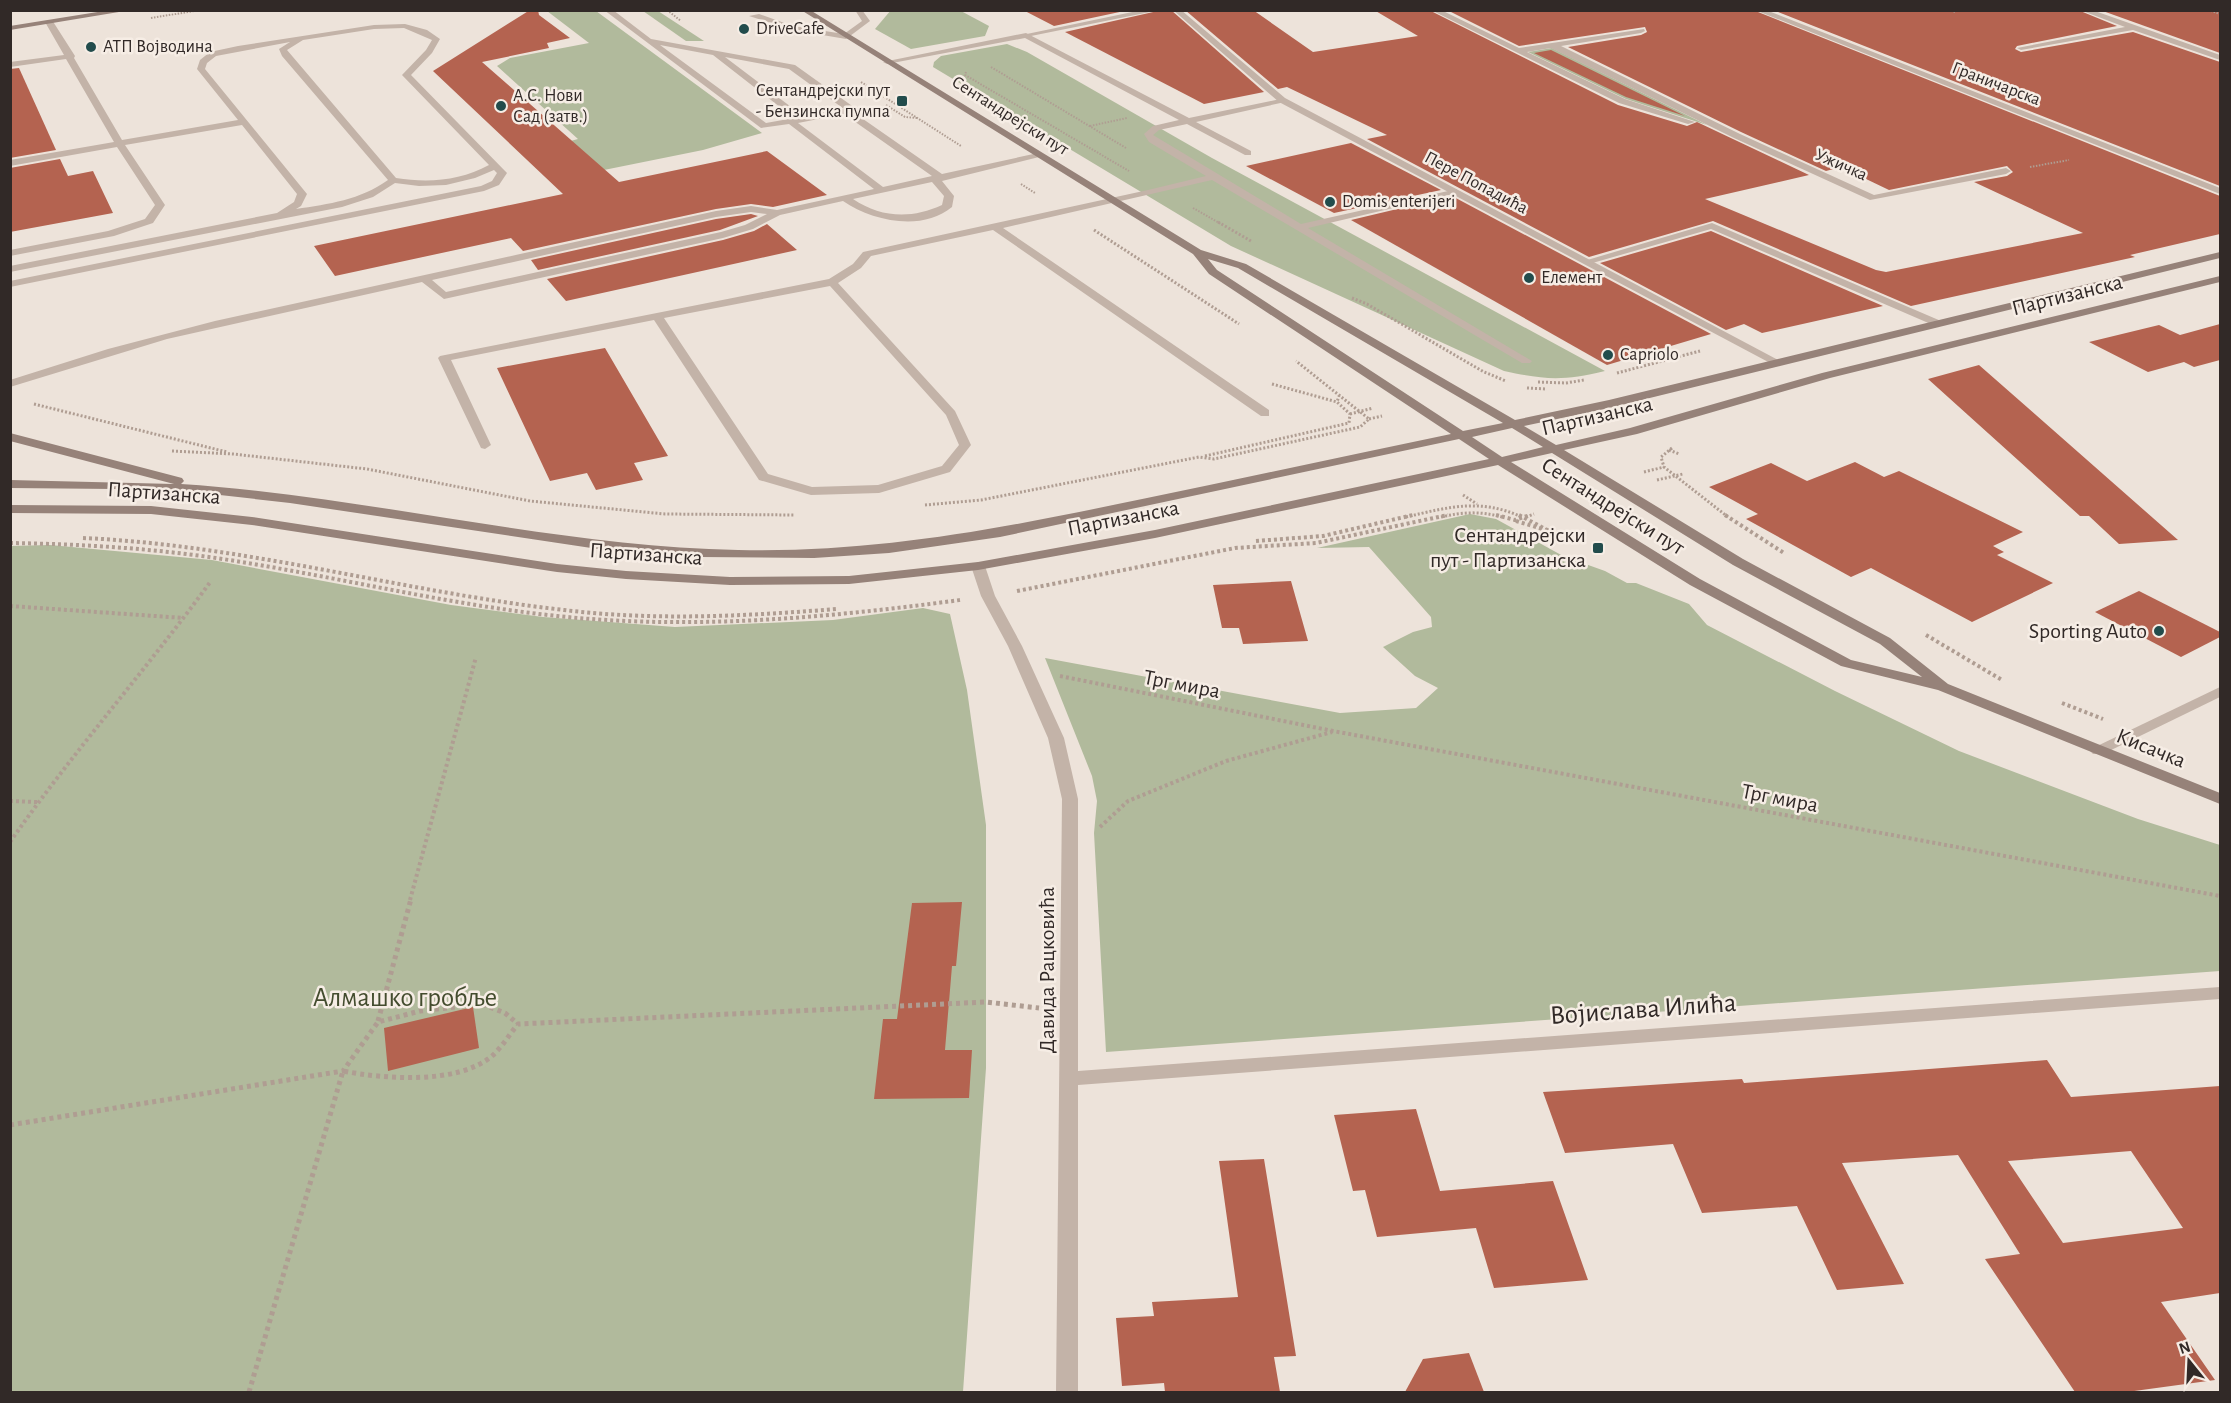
<svg xmlns="http://www.w3.org/2000/svg" width="2231" height="1403" viewBox="0 0 2231 1403" font-family="'Alegreya Sans',sans-serif">
<style>
.green{fill:#b1ba9c}
.building{fill:#b46350;fill-rule:evenodd}
.lines{fill:none;stroke-linecap:round;stroke-linejoin:round}
.path-far3{stroke:#af9d92;stroke-width:2;stroke-dasharray:1.5 1.5;stroke-linecap:butt}
.path-far2{stroke:#af9d92;stroke-width:3;stroke-dasharray:2 2;stroke-linecap:butt}
.path-far1{stroke:#af9d92;stroke-width:4;stroke-dasharray:3 3;stroke-linecap:butt}
.path{stroke:#af9d92;stroke-width:5;stroke-dasharray:4 4;stroke-linecap:butt}
.lane{fill:#c3b3a8;fill-rule:evenodd}
.street{fill:#c3b3a8;fill-rule:evenodd}
.secondary{fill:#968279;fill-rule:evenodd}
.poi-dot{fill:#224c4c;stroke:#f6ede5;stroke-width:2}
.labels{text-anchor:middle;dominant-baseline:central;stroke-width:5;stroke-linejoin:round;paint-order:stroke}
.far-poi-label{font-size:18px;fill:#312927;stroke:#f6ede5;text-anchor:start}
.far-street-label{font-size:18px;fill:#312927;stroke:#f6ede5}
.street-label{font-size:22px;fill:#312927;stroke:#f6ede5}
.poi-label{font-size:22px;fill:#312927;stroke:#f6ede5;text-anchor:end}
.near-park-label{font-size:27px;fill:#434c2e;stroke:#f6ede5}
.near-street-label{font-size:27px;fill:#312927;stroke:#f6ede5}
</style>
<rect width="100%" height="100%" fill="#ede3da"/>
<g class="green">
<polygon points="891,10 961,11 989,26 985,36 911,49 875,29"/>
<polygon points="547,11 596,11 762,133 703,150 594,172 563,143 578,139 497,66 510,58 589,43"/>
<polygon points="643,11 658,11 704,41 686,41"/>
<path d="M1007 44 1027 52 1212 158 1605 371C1563 381 1546 380 1504 371L1231 246 933 67 934 62 941 56Z"/>
<polygon points="1552,48 1707,125 1626,99 1528,52"/>
<polygon points="1470,514 1496,519 1563,556 1605,571 1627,583 1636,583 1689,604 1707,625 1835,691 1959,751 2138,819 2220,845 2220,971 1106,1052 1094,833 1097,801 1092,776 1045,658 1340,713 1416,708 1438,688 1415,676 1383,647 1413,632 1432,627 1431,617 1369,547 1317,548"/>
<polygon points="50,545 212,560 451,605 543,617 675,627 833,620 923,608 950,614 967,690 986,825 986,1068 963,1392 11,1392 10,546"/>
</g>
<g class="building">
<polygon points="530,10 538,10 539,15 570,38 547,43 549,48 482,62 619,182 767,151 827,195 773,207 751,204 716,209 523,251 511,238 335,276 314,246 563,194 433,71"/>
<polygon points="1023,10 1129,10 1054,26"/>
<polygon points="1162,10 1171,10 1264,92 1204,104 1065,32"/>
<polygon points="1185,10 1253,10 1313,52 1418,36 1374,10 1429,10 1618,105 1687,126 1697,122 1809,175 1705,199 1876,270 1886,272 2083,233 1974,182 2007,176 2013,172 2007,166 1889,190 1841,167 1826,171 1741,132 1568,47 1641,35 1647,32 1645,27 1519,46 1447,10 1753,10 2220,196 2220,234 2130,255 2135,257 1911,306 1713,221 1589,257 1367,139 1387,135 1287,87 1278,89"/>
<polygon points="1773,10 2078,10 2117,26 2017,46 2015,49 2021,52 2133,32 2220,62 2220,186"/>
<polygon points="2100,10 2220,10 2220,53"/>
<polygon points="1551,50 1685,116 1626,97 1534,53"/>
<polygon points="19,68 56,150 10,158 10,69"/>
<polygon points="1351,143 1441,190 1334,213 1246,166"/>
<polygon points="60,159 68,176 93,171 113,213 10,232 10,168"/>
<polygon points="1452,196 1711,334 1607,365 1351,220"/>
<polygon points="751,214 758,216 720,230 538,270 531,260 716,219"/>
<polygon points="767,224 797,250 566,301 547,279 723,240 754,231"/>
<polygon points="1711,231 1883,306 1762,333 1744,324 1726,330 1600,263"/>
<polygon points="2220,324 2220,360 2194,367 2184,362 2148,372 2089,342 2159,325 2180,335"/>
<polygon points="605,348 668,456 634,463 643,480 596,490 587,473 550,481 497,368"/>
<polygon points="1979,365 2178,540 2119,544 2089,516 2080,516 1928,379"/>
<polygon points="1855,462 1884,477 1899,471 2023,532 1993,546 2004,552 1997,555 2053,583 1972,622 1871,568 1851,577 1746,519 1758,514 1709,487 1771,463 1807,481"/>
<polygon points="1291,581 1308,641 1243,644 1239,628 1222,628 1213,585"/>
<polygon points="2139,591 2220,632 2220,637 2181,657 2095,612"/>
<polygon points="962,902 956,966 952,966 945,1050 972,1050 969,1098 874,1099 883,1019 897,1019 912,903"/>
<polygon points="473,1007 479,1048 388,1071 384,1028"/>
<path d="M2047 1060 2071 1097 2220 1086V1293L2161 1302 2215 1380 2127 1392H2075L1985 1259 2020 1254 1958 1155 1842 1163 1904 1284 1837 1290 1797 1206 1702 1213 1673 1144 1565 1153 1543 1092 1742 1079 1744 1083ZM2131 1151 2183 1228 2063 1243 2008 1161Z"/>
<polygon points="1416,1109 1440,1191 1553,1181 1588,1280 1494,1288 1476,1228 1377,1237 1365,1190 1353,1191 1334,1115"/>
<polygon points="1264,1159 1296,1356 1274,1357 1280,1392 1165,1392 1164,1383 1122,1386 1116,1318 1154,1316 1152,1302 1238,1297 1219,1161"/>
<polygon points="1469,1353 1484,1392 1405,1392 1423,1359"/>
</g>
<g class="lines">
<g class="path-far3">
<polyline points="667,10 681,21"/>
<polyline points="1951,10 1955,12"/>
<polyline points="2208,10 2220,14"/>
<polyline points="151,18 200,10"/>
<polyline points="991,67 1126,148"/>
<polyline points="966,72 965,75 1129,171"/>
<polyline points="861,82 961,146"/>
<polyline points="886,105 905,117 917,118"/>
<polyline points="1090,126 1127,118"/>
<polyline points="2030,167 2069,160"/>
<polyline points="1021,184 1035,193"/>
<polyline points="1193,208 1221,224"/>
</g>
<g class="path-far2">
<polyline points="1218,222 1251,241"/>
<polyline points="1094,230 1239,324"/>
<polyline points="1352,298 1367,304 1484,372 1506,381"/>
<polyline points="1617,373 1700,351"/>
<polyline points="1538,382 1566,383 1584,380"/>
<polyline points="1272,384 1337,402"/>
<polyline points="1527,388 1547,389"/>
<polyline points="34,404 227,452"/>
<polyline points="1350,414 1373,408"/>
<polyline points="1369,419 1382,416"/>
<polyline points="1672,448 1661,457 1664,467 1728,517"/>
<polyline points="1669,450 1679,454"/>
<polyline points="172,451 233,454 367,469 530,501 665,514 795,515"/>
<polyline points="1205,456 1349,423 1350,414 1337,402 1339,396"/>
<polyline points="1644,472 1664,467"/>
<polyline points="1657,480 1683,474"/>
<polyline points="1463,495 1477,504"/>
<polyline points="925,505 981,500 1199,457 1214,459 1360,427 1369,419 1296,361"/>
<path d="M1406 517C1449 507 1480 498 1522 517"/>
<path d="M1441 517C1463 512 1480 511 1502 517"/>
<polyline points="1526,517 1534,514"/>
</g>
<g class="path-far1">
<polyline points="1496,515 1515,520 1530,515"/>
<polyline points="1519,515 1549,531"/>
<polyline points="1725,515 1784,553"/>
<polyline points="1516,521 1546,530"/>
<path d="M83 538C246 545 403 592 564 610 655 621 746 616 837 609"/>
<polyline points="1256,541 1323,536 1413,515"/>
<path d="M10 543C79 544 148 548 216 558 330 575 443 604 557 616 692 630 826 618 960 600"/>
<polyline points="1017,591 1235,548 1316,543 1448,515"/>
<polyline points="10,606 184,618"/>
<polyline points="1926,635 2002,680"/>
<polyline points="1060,676 1333,731 2220,896"/>
<polyline points="2062,703 2103,719"/>
<polyline points="10,801 37,802"/>
<polyline points="1100,827 1128,801 1226,761 1332,732"/>
<path d="M10 842C73 752 146 670 211 581"/>
<polyline points="410,900 476,657"/>
</g>
<g class="path">
<polyline points="378,1021 411,899"/>
<polyline points="10,1125 343,1071 378,1022 420,1011 482,1004 505,1013 518,1024"/>
<path d="M249 1392 343 1071C384 1079 457 1085 492 1056 502 1047 509 1035 518 1024L986 1002 1039 1008"/>
</g>
<g class="lane">
<path d="M604 10H613L651 39 795 65 855 108 856 110 853 112 942 174 1038 153 1043 156 942 181 954 196 952 207C922 232 872 221 843 201L780 215 753 229 723 238 444 299 422 282 167 339 10 387V380L108 349 215 321 716 211 751 206 777 210 874 189 789 124 761 128ZM660 45 713 55 794 118 766 123ZM725 57 789 69 844 109 803 116ZM844 114 932 176 883 187 798 123ZM932 182 944 196 942 205C912 219 881 218 853 199ZM751 212 767 214 745 225 721 232 446 292 432 280 716 217Z"/>
<polygon points="855,10 862,10 870,21 846,39 793,30 749,16 759,14 793,26 844,34 862,21"/>
<path d="M49 20H52L75 56 74 58 122 140 238 120 197 69 200 60 210 52 238 46 374 25 405 24 427 30 440 39 432 53 411 75 507 173 499 185 484 191 10 287V281L481 186 492 181 497 173 494 170 475 178 446 185 419 186 395 183 373 197 342 207 10 272V266L277 213 294 202 297 194 242 125 125 145 165 205 153 223 114 236 10 256V250L108 231 145 219 155 205 117 147 10 166V160L114 142 66 59 10 67V62L64 55 45 22ZM404 28 432 40 426 50 402 75 489 165C460 181 428 183 396 178L287 50 303 40 374 29ZM290 42 279 49 282 56 388 180C360 200 329 204 296 209L301 206 307 194 205 69 207 63 216 56Z"/>
<path d="M1026 33 1189 118 1285 98V102L1196 122 1251 151V155H1245L1187 124 1159 130 1153 135 1301 224 1457 189V193L1308 228 1532 361 1530 363H1522L1212 180 1003 228 1269 410V416H1261L993 230 871 256 861 268 838 283 955 411 971 445 950 472 879 493 811 495 759 480 654 320 451 360 491 445 485 449 481 448 438 358 440 356 829 279 853 264 863 252 1148 190 1206 176 1149 142 1144 134 1153 126 1179 120 1025 38 887 64 883 62ZM830 286 946 415 959 445 942 466 878 485 812 487 768 474 664 318Z"/>
<polygon points="1712,223 1941,321 1942,323 1937,326 1933,325 1711,229 1589,264 1584,261"/>
</g>
<g class="street">
<polygon points="1142,10 1160,10 1026,37 1022,35"/>
<polygon points="1173,10 1181,10 1285,98 1782,362 1780,364 1772,364 1279,102"/>
<polygon points="1431,10 1441,10 1519,48 1644,29 1645,31 1641,33 1561,46 1740,134 1874,195 2006,168 2011,171 2006,174 1870,200 1734,138 1551,48 1527,52 1625,99 1695,122 1688,124 1619,103"/>
<polygon points="1755,10 1766,10 2220,188 2220,194"/>
<polygon points="2080,10 2092,10 2220,55 2220,60 2133,30 2021,50 2017,48 2125,27"/>
<polygon points="978,562 985,566 995,596 1022,646 1064,738 1078,799 1078,1071 2220,987 2220,999 1078,1085 1078,1392 1056,1392 1062,799 1048,738 1008,646 981,596 971,566"/>
<polygon points="2220,687 2220,697 2103,754 2093,754 2090,751 2093,748"/>
</g>
<g class="secondary">
<polygon points="110,10 131,10 10,30 10,26"/>
<path d="M801 10H810L1201 250 1246 264 1515 420 1609 400 2220 252V258L1609 408 1524 426 1556 445 1630 428 1822 373 2220 276V282L1830 378 1637 434 1564 450 1743 559 1890 638 1948 684 2220 793V804L1938 690 1841 666 1690 585 1498 465 1155 538 978 570 849 584 730 585 626 579 557 572 252 525 151 514 10 513V505L151 506 252 517 557 564 626 571 730 577 849 576 978 562 1155 530 1489 459 1459 439 1000 537 889 553 814 558 701 557 598 549 290 503 220 495 115 489 10 488V480L174 484 10 441V433L182 478 184 481 181 484C368 496 550 546 738 550 882 553 1008 527 1147 498 1248 477 1350 455 1451 434L1209 274 1193 254ZM1208 259 1238 268 1503 423 1463 431 1217 270ZM1512 428 1543 447 1502 457 1472 437ZM1552 453 1733 565 1880 644 1922 677 1851 660 1700 579 1511 462Z"/>
</g>
</g>
<g class="poi-dot">
<circle cx="744" cy="29" r="6"/>
<circle cx="91" cy="47" r="6"/>
<rect x="896" y="95" width="12" height="12" rx="3"/>
<circle cx="501" cy="106" r="6"/>
<circle cx="1330" cy="202" r="6"/>
<circle cx="1529" cy="278" r="6"/>
<circle cx="1608" cy="355" r="6"/>
<rect x="1592" y="542" width="12" height="12" rx="3"/>
<circle cx="2159" cy="631" r="6"/>
</g>
<g class="labels">
<g class="far-poi-label">
<text x="756" y="29">DriveCafe</text>
<text x="103" y="47">АТП Војводина</text>
<text x="890" y="91" text-anchor="end">Сентандрејски пут<tspan x="890" dy="21">- Бензинска пумпа</tspan></text>
<text x="513" y="96">А.С. Нови<tspan x="513" dy="21">Сад (затв.)</tspan></text>
<text x="1342" y="202">Domis enterijeri</text>
<text x="1541" y="278">Елемент</text>
<text x="1620" y="355">Capriolo</text>
</g>
<g class="far-street-label">
<text transform="translate(1996 84) rotate(21)">Граничарска</text>
<text transform="translate(1010 116) rotate(32)">Сентандрејски пут</text>
<text transform="translate(1841 165) rotate(24)">Ужичка</text>
<text transform="translate(1476 183) rotate(28)">Пере Попадића</text>
</g>
<g class="street-label">
<text transform="translate(2067 295) rotate(-14)">Партизанска</text>
<text transform="translate(1597 416) rotate(-13)">Партизанска</text>
<text transform="translate(164 493) rotate(4)">Партизанска</text>
<text transform="translate(1613 506) rotate(32)">Сентандрејски пут</text>
<text transform="translate(1123 518) rotate(-11)">Партизанска</text>
<text transform="translate(646 554) rotate(4)">Партизанска</text>
<text transform="translate(1182 684) rotate(11)">Трг мира</text>
<text transform="translate(2151 748) rotate(22)">Кисачка</text>
<text transform="translate(1780 798) rotate(11)">Трг мира</text>
<text transform="translate(1047 970) rotate(-90)">Давида Рацковића</text>
</g>
<g class="poi-label">
<text x="1586" y="535">Сентандрејски<tspan x="1586" dy="25">пут - Партизанска</tspan></text>
<text x="2147" y="631">Sporting Auto</text>
</g>
<g class="near-park-label">
<text x="405" y="997">Алмашко гробље</text>
</g>
<g class="near-street-label">
<text transform="translate(1643 1009) rotate(-4)">Војислава Илића</text>
</g>
</g>
<rect width="2231" height="1403" fill="none" stroke="#312927" stroke-width="24"/>
<g transform="translate(2189 1361) rotate(342)" stroke="#f6ede5" stroke-width="4.5" paint-order="stroke">
<path d="M0-4.5L10 22L0 15L-10 22Z" fill="#312927"/>
<text y="-9" font-size="16" font-weight="bold" text-anchor="middle" fill="#312927">N</text>
</g>
</svg>
